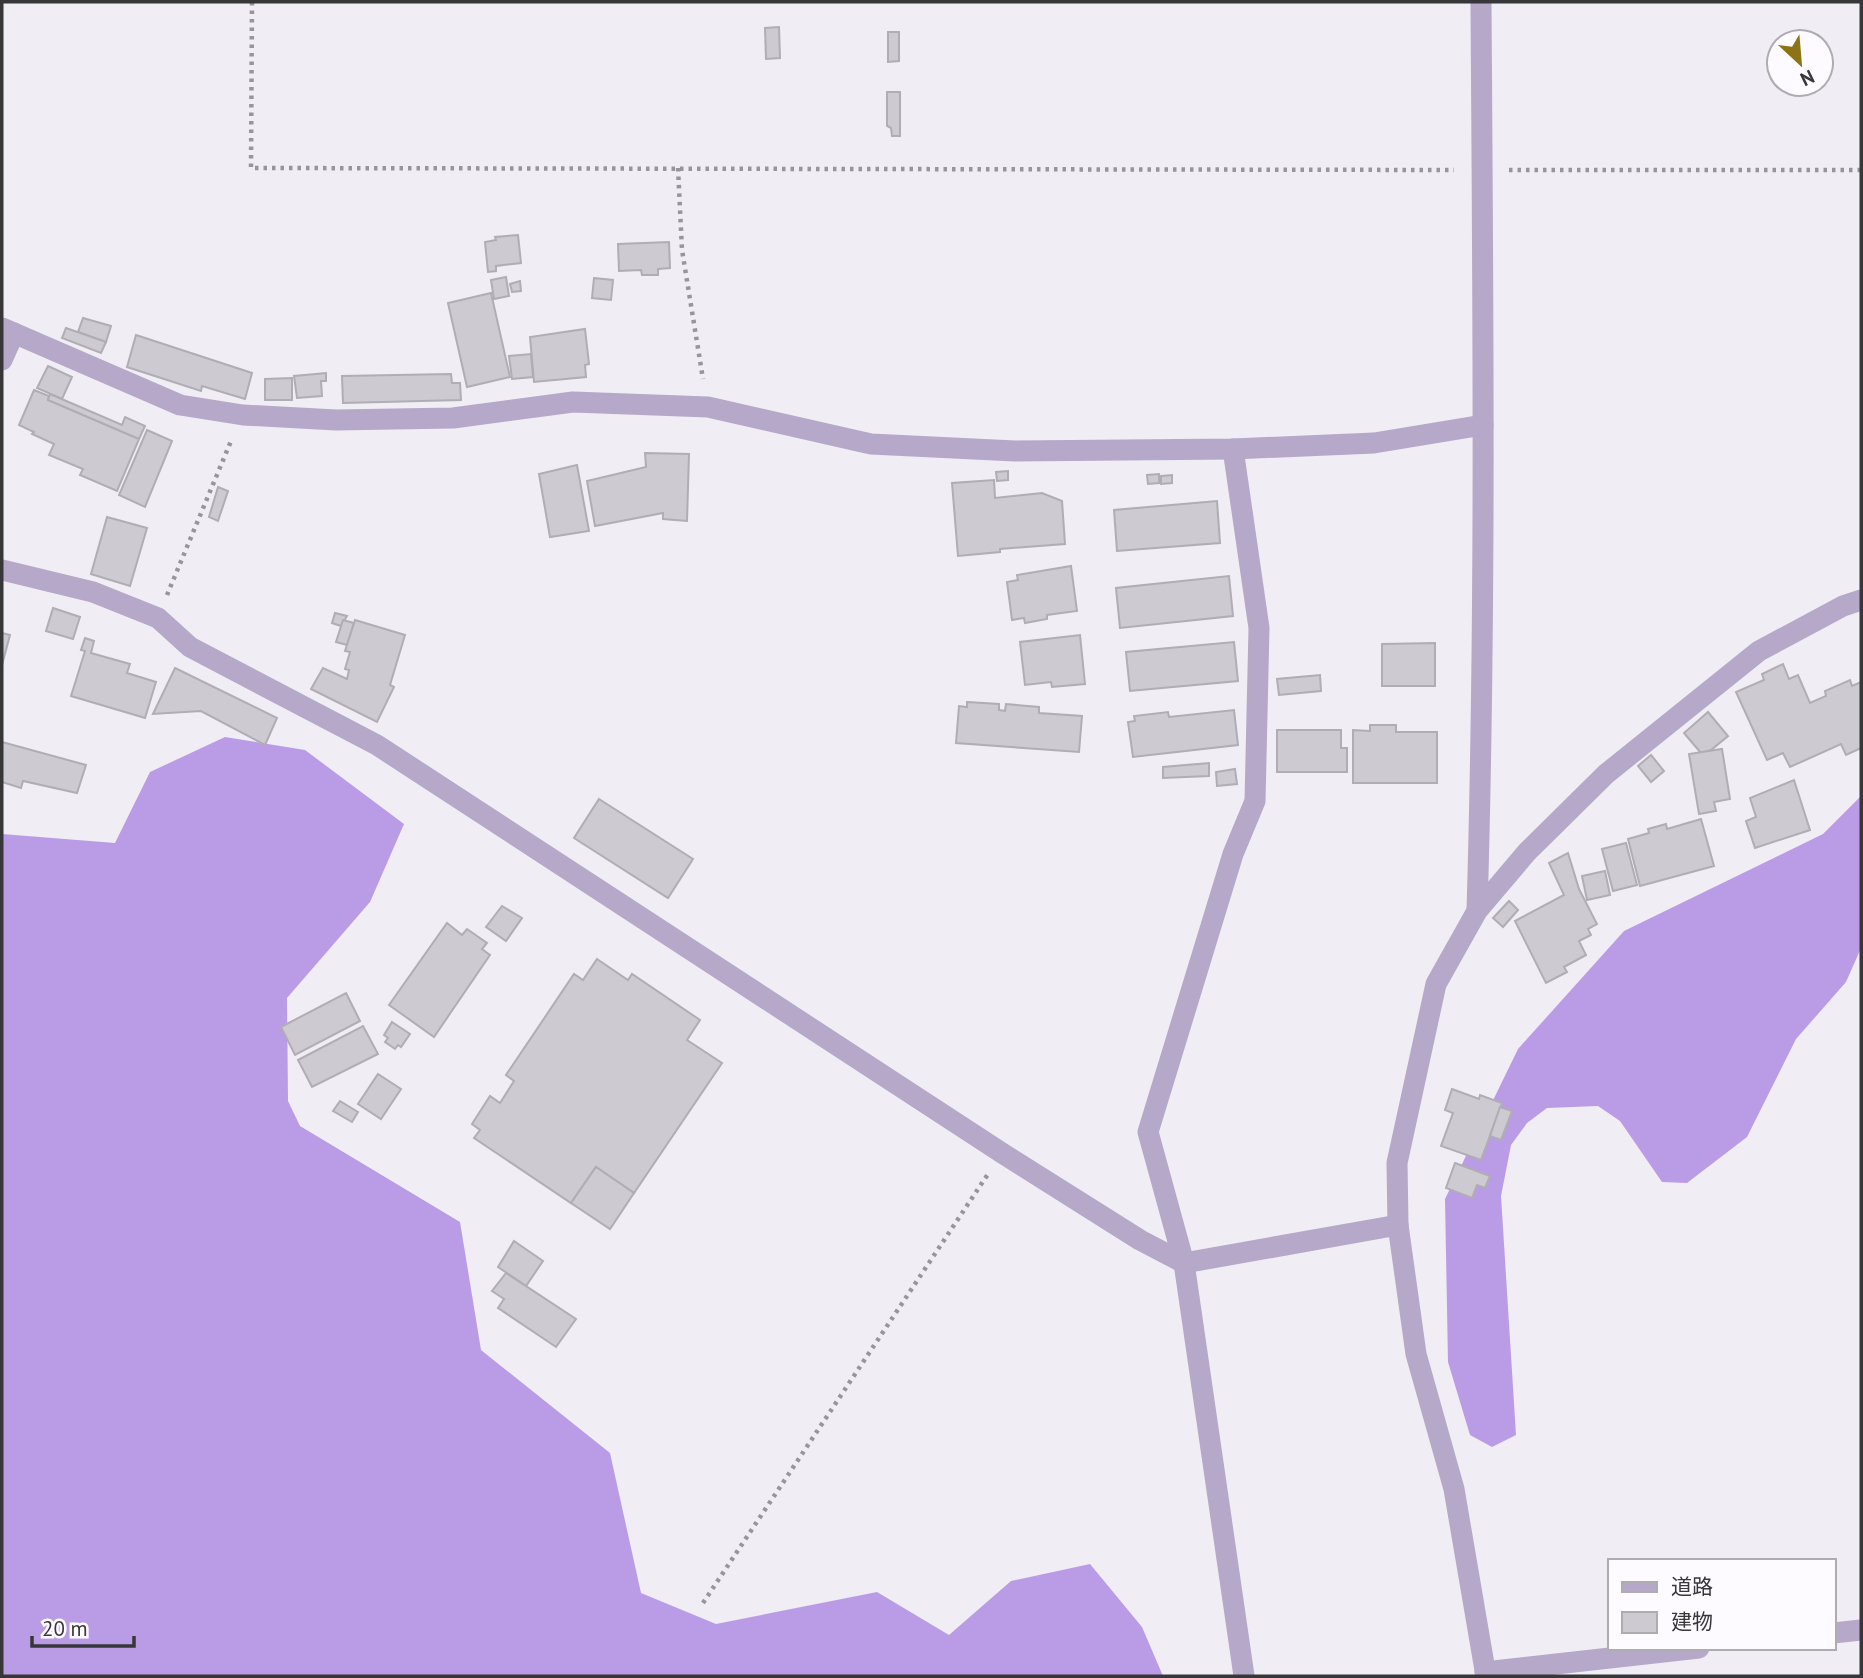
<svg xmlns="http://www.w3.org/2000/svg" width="1863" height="1678" viewBox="0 0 1863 1678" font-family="'PT Sans','Noto Sans JP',sans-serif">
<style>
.forest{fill:#ba9ce6}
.building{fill:#cdcad2;stroke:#b0adb5;stroke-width:2}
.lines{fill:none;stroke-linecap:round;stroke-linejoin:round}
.path{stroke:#97959a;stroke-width:4.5;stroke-dasharray:3.5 5;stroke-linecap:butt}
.street{stroke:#b5a8c9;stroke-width:21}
</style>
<rect width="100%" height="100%" fill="#f0edf5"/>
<g class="forest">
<polygon points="225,737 305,750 404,824 370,902 287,998 288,1101 300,1126 460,1222 481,1350 610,1453 641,1593 716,1624 877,1592 949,1635 1011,1581 1090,1564 1142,1627 1163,1676 2,1676 2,834 115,843 150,772"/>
<polygon points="1861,796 1861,948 1846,982 1796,1039 1747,1137 1687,1183 1662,1182 1620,1121 1598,1106 1547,1108 1527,1123 1511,1145 1501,1196 1516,1435 1492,1447 1470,1435 1448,1362 1445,1199 1518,1049 1624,931 1823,834"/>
</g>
<g class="building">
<polygon points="779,27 780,58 766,59 765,28"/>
<polygon points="888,32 899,32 899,61 888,62"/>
<polygon points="887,92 900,92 900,136 892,136 891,128 887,126"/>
<polygon points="518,235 521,263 496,266 496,271 488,272 485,242 496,240 495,237"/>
<polygon points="669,242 670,268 658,269 658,275 642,275 641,270 619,271 618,244"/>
<polygon points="506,277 509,296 494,299 491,280"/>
<polygon points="594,278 613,280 611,300 592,298"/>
<polygon points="520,281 521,291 512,292 510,284"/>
<polygon points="491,293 510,377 467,387 448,303"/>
<polygon points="83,318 111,326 106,342 78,332"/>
<polygon points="66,328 106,342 101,353 62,338"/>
<polygon points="585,329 589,364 585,365 586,377 534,382 530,337"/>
<polygon points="136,335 252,373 245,399 202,386 201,391 127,367"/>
<polygon points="531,354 533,377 512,379 509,356"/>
<polygon points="48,366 72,377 62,399 37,388"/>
<polygon points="326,373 326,381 321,381 322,396 297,398 294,376"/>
<polygon points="451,374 452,383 460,383 461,400 343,403 342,376"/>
<polygon points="292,378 292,400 265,400 265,379"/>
<polygon points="34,390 49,396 48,400 139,439 117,491 80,475 83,469 49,455 54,444 32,434 34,432 19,425"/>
<polygon points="50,394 122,425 125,417 145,426 139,439 48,400"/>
<polygon points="147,430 172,441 145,507 119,495"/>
<polygon points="645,453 689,454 687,521 663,519 663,513 595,526 587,481 646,467"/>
<polygon points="577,465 589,531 550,537 539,474"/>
<polygon points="1008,471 1008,480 997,481 996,472"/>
<polygon points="1159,474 1159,483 1148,484 1147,475"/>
<polygon points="1172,475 1172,483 1161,484 1161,476"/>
<polygon points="994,480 995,498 1042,493 1062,501 1065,544 1000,549 1000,552 958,556 952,483"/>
<polygon points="218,487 228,491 218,521 209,517"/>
<polygon points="1217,501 1220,543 1117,551 1114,510"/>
<polygon points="107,517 147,528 130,586 91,574"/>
<polygon points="1071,566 1077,611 1047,615 1047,619 1025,623 1024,618 1012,620 1007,582 1018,580 1017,575"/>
<polygon points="1229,576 1233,616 1120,628 1116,588"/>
<polygon points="53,608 80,617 73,639 46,631"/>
<polygon points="335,613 347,616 341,626 332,623"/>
<polygon points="343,620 354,623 347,645 336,642"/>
<polygon points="355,620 405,635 390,685 394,687 377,722 311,689 323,668 347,679 349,670 345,669 350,652 345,651"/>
<polygon points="2,633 10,635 2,665"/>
<polygon points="1080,635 1085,684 1052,687 1051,682 1025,685 1020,642"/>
<polygon points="85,638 94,641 91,653 130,664 127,673 156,682 145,718 71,696 85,651 81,650"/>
<polygon points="1234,642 1238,681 1130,691 1126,652"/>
<polygon points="1435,643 1435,686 1382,686 1382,644"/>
<polygon points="1783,664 1789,679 1798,675 1810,703 1826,696 1825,691 1850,680 1852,686 1861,682 1861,748 1846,755 1841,744 1790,767 1783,753 1767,760 1736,692 1764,680 1762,674"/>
<polygon points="175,668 277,718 265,745 201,711 153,714"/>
<polygon points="1320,675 1321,691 1279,695 1277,679"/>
<polygon points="967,702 999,704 999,710 1005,711 1006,704 1039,707 1039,713 1082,716 1079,752 956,743 959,706 967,707"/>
<polygon points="1234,710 1238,745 1133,757 1128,722 1135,721 1134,716 1168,712 1169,717"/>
<polygon points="1708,712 1728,736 1711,750 1701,753 1684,733"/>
<polygon points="1370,725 1396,725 1396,732 1437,732 1437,783 1353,783 1353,730 1370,731"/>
<polygon points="1277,730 1341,730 1341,748 1347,748 1347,772 1277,772"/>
<polygon points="2,742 86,765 77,793 23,781 21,788 2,782"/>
<polygon points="1722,749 1730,799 1714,802 1716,811 1699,814 1689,754"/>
<polygon points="1651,755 1664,771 1651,782 1638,766"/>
<polygon points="1209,763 1209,776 1163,778 1163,767"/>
<polygon points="1235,769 1237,784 1217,786 1216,772"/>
<polygon points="1794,780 1810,830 1755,848 1746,821 1756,817 1750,798"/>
<polygon points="599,799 693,859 668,898 574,838"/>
<polygon points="1701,819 1714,866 1640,886 1628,839 1649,833 1648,829 1666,824 1667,829"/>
<polygon points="1626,843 1637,885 1613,891 1602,849"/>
<polygon points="1568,853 1579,889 1597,924 1588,929 1591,935 1579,941 1586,955 1564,967 1567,972 1546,983 1515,921 1564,895 1549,863"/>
<polygon points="1605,871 1610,895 1587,900 1582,876"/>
<polygon points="1509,901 1518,910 1503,927 1493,918"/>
<polygon points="502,906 522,918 506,941 486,927"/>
<polygon points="447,923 462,935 467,929 487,943 482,949 490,955 434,1037 389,1005"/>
<polygon points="597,959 628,980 632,974 700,1020 687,1040 722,1063 634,1193 596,1167 571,1203 474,1138 480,1130 472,1124 490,1096 500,1103 514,1081 506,1075 574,974 583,980"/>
<polygon points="346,993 360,1021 295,1055 281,1027"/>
<polygon points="392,1022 410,1034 401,1047 398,1045 395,1049 385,1042 388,1038 384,1035"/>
<polygon points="363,1026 378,1054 312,1087 298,1060"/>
<polygon points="378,1074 401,1089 381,1119 358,1104"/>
<polygon points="1452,1089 1479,1099 1480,1095 1502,1103 1481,1160 1441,1146 1453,1113 1445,1110"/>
<polygon points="340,1101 358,1112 352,1122 333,1111"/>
<polygon points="1500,1107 1512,1111 1501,1140 1490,1136"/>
<polygon points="1455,1163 1490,1176 1485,1188 1477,1185 1472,1198 1446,1188"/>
<polygon points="596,1167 634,1193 610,1229 571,1203"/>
<polygon points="514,1241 543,1261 526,1286 498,1267"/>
<polygon points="506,1273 576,1319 556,1347 498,1308 504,1299 492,1291"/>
</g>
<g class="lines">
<g class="path">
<polyline points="252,2 251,168 1454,170"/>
<polyline points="678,168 682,250 703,379"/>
<polyline points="1509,170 1861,170"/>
<polyline points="167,595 231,441"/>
<polyline points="703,1603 988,1174"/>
</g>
<g class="street">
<polyline points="2,328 180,405 243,415 336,420 453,418 573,402 708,407 871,444 1015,451 1233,449 1374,443 1483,425"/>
<polyline points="2,360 14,333"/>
<polyline points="1233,449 1259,628 1255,801 1233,854 1148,1132 1184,1263 1244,1676"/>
<polyline points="2,570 93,592 158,618 190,647 377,745 1002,1153 1140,1240 1184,1263 1398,1225"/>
<path d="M1477 911C1486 608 1483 305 1481 2"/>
<polyline points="1833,1633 1861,1630"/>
<polyline points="1485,1672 1699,1648"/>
<polyline points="1486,1676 1454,1489 1416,1354 1398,1225 1397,1163 1436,984 1477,911 1527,852 1606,774 1759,651 1843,606 1861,600"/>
</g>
</g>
<rect width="1863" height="1678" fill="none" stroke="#373639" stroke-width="7"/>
<rect x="1608" y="1559" width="228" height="91" fill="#fdfbff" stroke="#aeacb0" stroke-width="2"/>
<rect x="1622" y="1582" width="35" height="10" fill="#b5a8c9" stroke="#aeacb0" stroke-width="2"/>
<text x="1671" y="1594" font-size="21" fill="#373639">道路</text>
<rect x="1622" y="1612" width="35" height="21" fill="#cdcad2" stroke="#aeacb0" stroke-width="2"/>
<text x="1671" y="1629" font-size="21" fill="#373639">建物</text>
<g transform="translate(1800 63) rotate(154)"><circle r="33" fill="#fdfbff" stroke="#aeacb0" stroke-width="2"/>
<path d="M0-5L12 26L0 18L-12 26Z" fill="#8c7316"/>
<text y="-10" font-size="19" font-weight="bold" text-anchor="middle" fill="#373639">N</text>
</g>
<path d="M32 1636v10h102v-10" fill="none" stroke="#373639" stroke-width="3.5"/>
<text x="42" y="1636" font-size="21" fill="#373639" stroke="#fdfbff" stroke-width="5" paint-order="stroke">20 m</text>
</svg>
